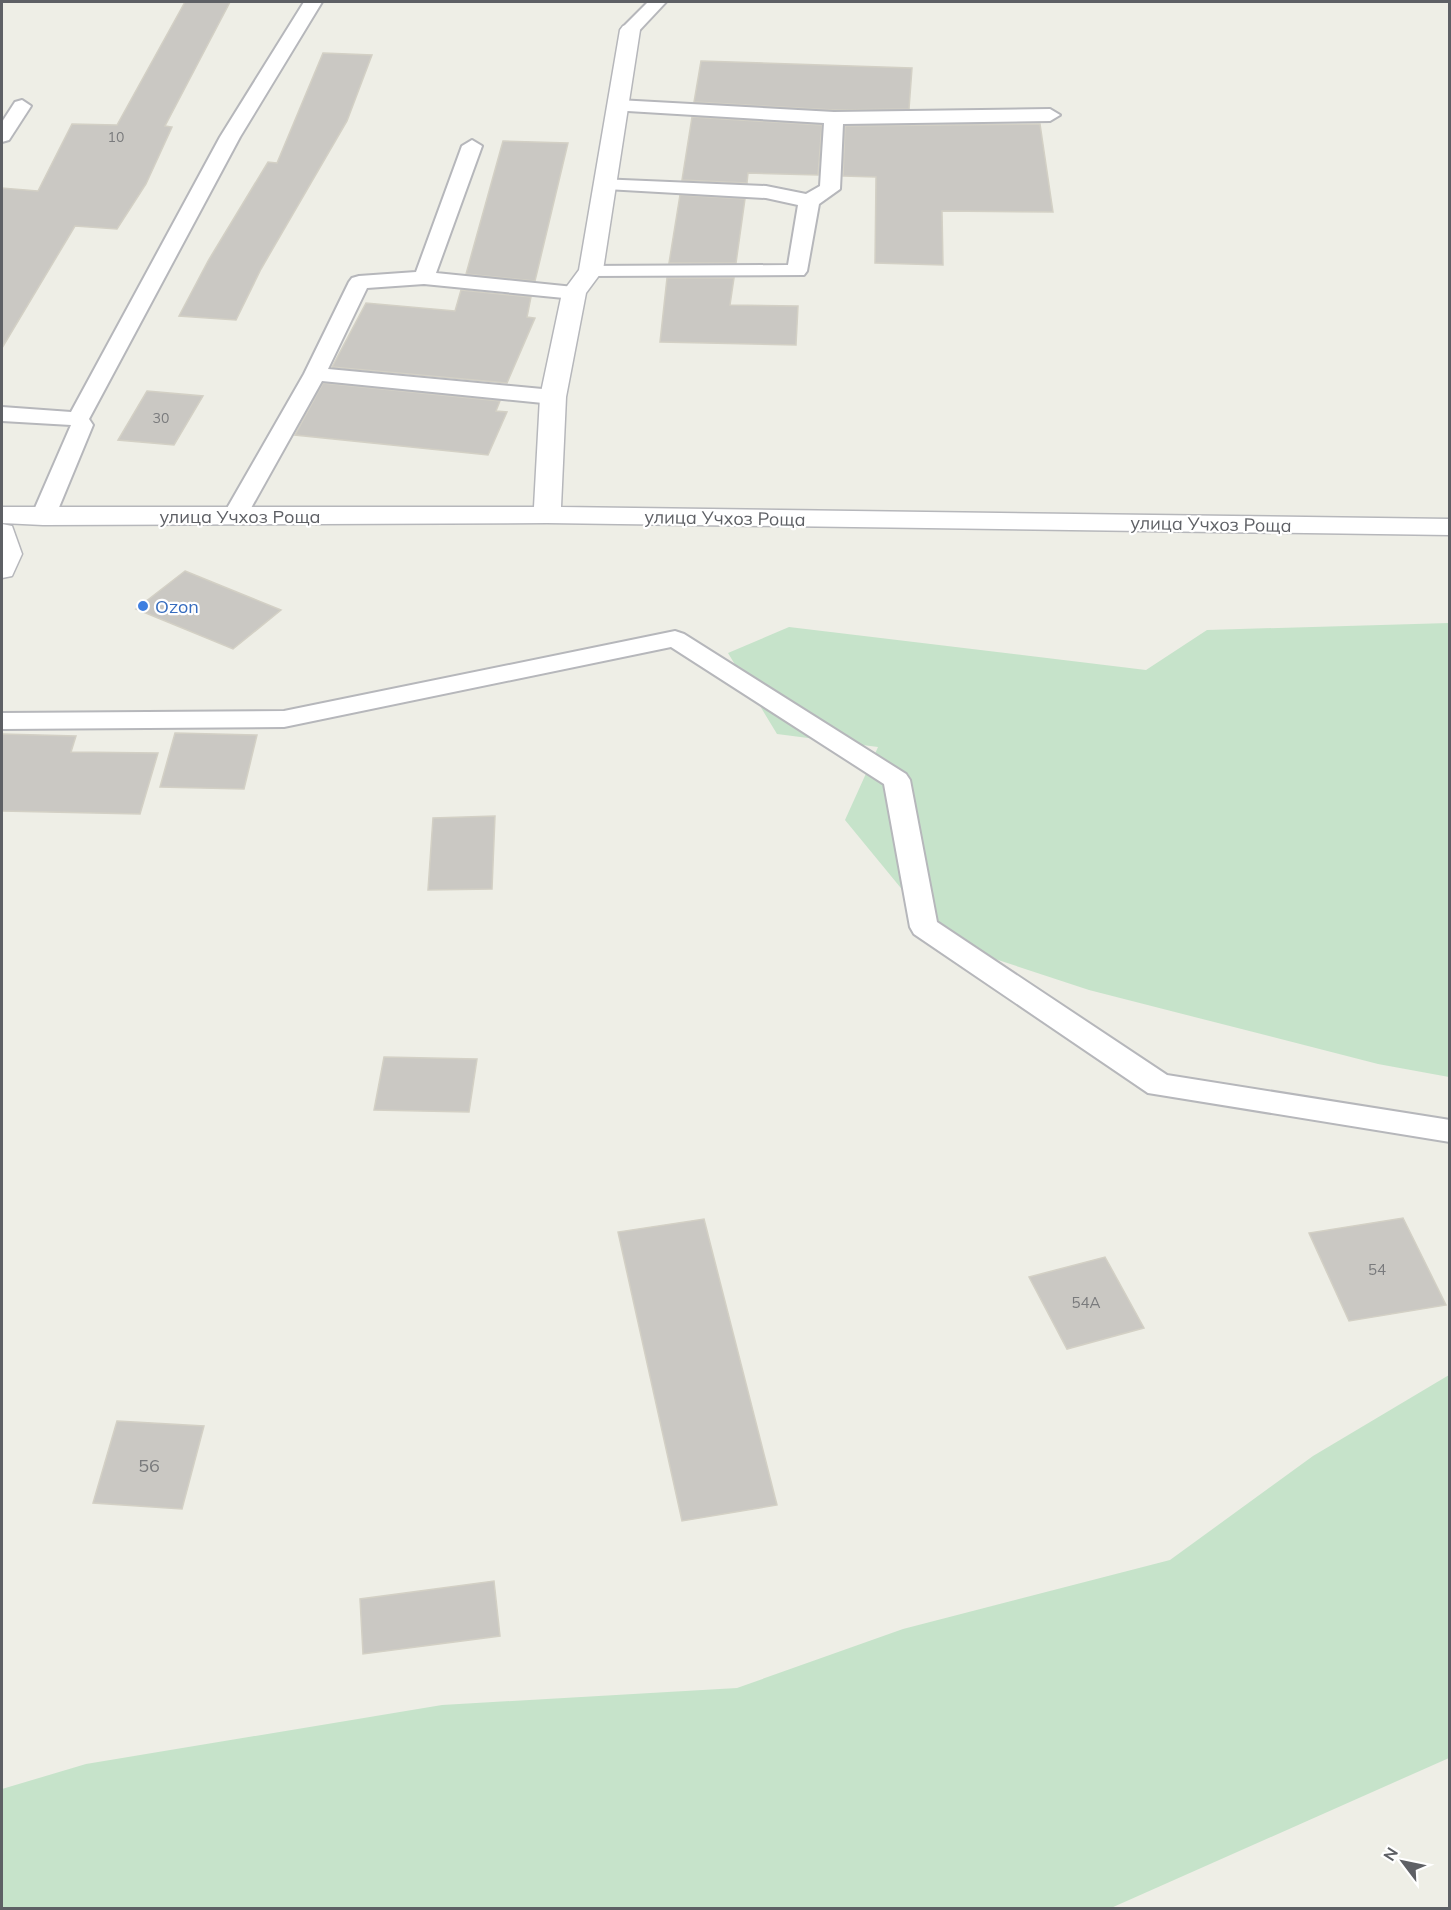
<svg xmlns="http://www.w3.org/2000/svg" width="1451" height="1910" viewBox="0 0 1451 1910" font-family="Mulish,sans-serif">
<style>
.green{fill:#c6e3ca}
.building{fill:#cac8c3;stroke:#d3d0c5;stroke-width:1.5}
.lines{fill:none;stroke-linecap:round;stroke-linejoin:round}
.service-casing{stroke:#b6b7bb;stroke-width:4}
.minor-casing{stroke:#b6b7bb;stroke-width:3}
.service{fill:#fff;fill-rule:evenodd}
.minor{fill:#fff;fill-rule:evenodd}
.shop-dot{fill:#3f7fe0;stroke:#fff;stroke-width:2}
.labels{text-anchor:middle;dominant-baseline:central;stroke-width:4.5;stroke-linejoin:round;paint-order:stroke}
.far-number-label{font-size:14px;fill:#797a7c}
.number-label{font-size:15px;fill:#797a7c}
.street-label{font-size:18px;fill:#5e6065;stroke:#fff}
.shop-label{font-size:18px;fill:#366cbe;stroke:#fff;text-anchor:start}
.near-number-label{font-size:18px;fill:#797a7c}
</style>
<rect width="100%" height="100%" fill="#eeeee6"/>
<g class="green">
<polygon points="1449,623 1449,1077 1378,1064 1089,990 992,958 914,904 845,820 878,747 777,734 728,653 789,627 1146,670 1207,630"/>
<polygon points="1449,1375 1449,1758 1111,1908 2,1908 2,1789 86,1764 442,1705 737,1688 903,1629 1170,1560 1313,1456"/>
</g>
<g class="building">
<polygon points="185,2 230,2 165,126 172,127 146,184 117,229 75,226 2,348 2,188 38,191 72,124 117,125"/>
<polygon points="323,53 372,55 347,121 261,269 236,320 179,316 208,261 268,162 277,163"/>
<polygon points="701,61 912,68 909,109 834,110 694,102"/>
<polygon points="692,117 822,125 818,175 748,173 747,183 682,180"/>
<polygon points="1040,124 1053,212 942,211 943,265 875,263 876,177 843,176 845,126"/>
<polygon points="503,141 568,143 535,281 466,274"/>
<polygon points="680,195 745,199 736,263 669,263"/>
<polygon points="667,278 734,278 730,305 798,306 796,345 660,342"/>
<polygon points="461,290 531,297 527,317 535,318 507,383 332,367 366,303 455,311"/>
<polygon points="323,383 500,401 496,411 507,412 488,455 295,435"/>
<polygon points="147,391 203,396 174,445 118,440"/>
<polygon points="185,571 281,610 233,649 136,609"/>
<polygon points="175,733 257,735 244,789 160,787"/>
<polygon points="2,734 76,736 71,752 158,753 140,814 2,811"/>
<polygon points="495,816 492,889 428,890 433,818"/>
<polygon points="384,1057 477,1059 469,1112 374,1110"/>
<polygon points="1403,1218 1446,1305 1349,1321 1309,1233"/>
<polygon points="704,1219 777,1505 682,1521 618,1232"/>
<polygon points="1105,1257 1144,1328 1067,1349 1029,1277"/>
<polygon points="117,1421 204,1426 182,1509 93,1503"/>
<polygon points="494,1581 500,1636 363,1654 360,1599"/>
</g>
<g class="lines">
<defs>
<g id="service">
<polygon points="304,2 322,2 240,137 89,419 93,425 55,517 51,522 35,522 31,517 71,425 2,421 2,407 71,412 220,137"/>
<polygon points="648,2 666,2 636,34 624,34 621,30 624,26"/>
<polygon points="22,100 31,106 9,140 2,142 2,122 15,102"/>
<polygon points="618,100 834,112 1050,109 1060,115 1050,121 843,124 840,189 819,204 807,271 804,275 591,276 584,274 581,270 584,266 788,265 798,205 766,198 606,189 599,187 596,183 599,179 766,186 806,194 820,186 824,123 611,110 609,106 611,102"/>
<polygon points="472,140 482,146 436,273 574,287 581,289 585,293 581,297 574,299 424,284 367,288 328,369 553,390 561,392 564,397 561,402 553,404 322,381 246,517 242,522 226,522 222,517 304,374 349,282 352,278 359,276 416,272 462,146"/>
<polygon points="675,631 684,634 906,774 910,780 937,922 1167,1075 1450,1120 1450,1142 1148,1093 914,934 910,927 884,784 671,647 284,727 2,729 2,713 284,711"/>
</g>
<g id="minor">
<polygon points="630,24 637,26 640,30 603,270 586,293 566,397 561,507 1450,519 1450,535 547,523 43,525 2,523 2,507 534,507 540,397 562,293 579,270 620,30 623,26"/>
<polygon points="2,524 12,526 22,554 12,576 2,578"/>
</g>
</defs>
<use href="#service" class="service-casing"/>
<use href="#minor" class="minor-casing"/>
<use href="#service" class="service"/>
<use href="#minor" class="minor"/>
</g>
<circle class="shop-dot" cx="143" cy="606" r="6"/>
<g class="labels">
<g class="far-number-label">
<text x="116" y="137">10</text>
<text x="161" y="418">30</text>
</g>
<g class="number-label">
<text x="1377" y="1269">54</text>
<text x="1086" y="1302">54А</text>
</g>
<g class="street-label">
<text x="240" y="516">улица Учхоз Роща</text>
<text transform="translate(725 518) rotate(1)">улица Учхоз Роща</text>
<text transform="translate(1211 524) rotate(1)">улица Учхоз Роща</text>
</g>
<g class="shop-label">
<text x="155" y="606">Ozon</text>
</g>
<g class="near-number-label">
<text x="149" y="1465">56</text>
</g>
</g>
<rect width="1451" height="1910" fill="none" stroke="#5e6065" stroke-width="6"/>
<g transform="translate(1403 1862) rotate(302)" stroke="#ffffff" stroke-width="4.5" paint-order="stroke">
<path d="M0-4.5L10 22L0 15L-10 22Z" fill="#5e6065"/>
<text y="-9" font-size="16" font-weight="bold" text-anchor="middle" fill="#5e6065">N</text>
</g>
</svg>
